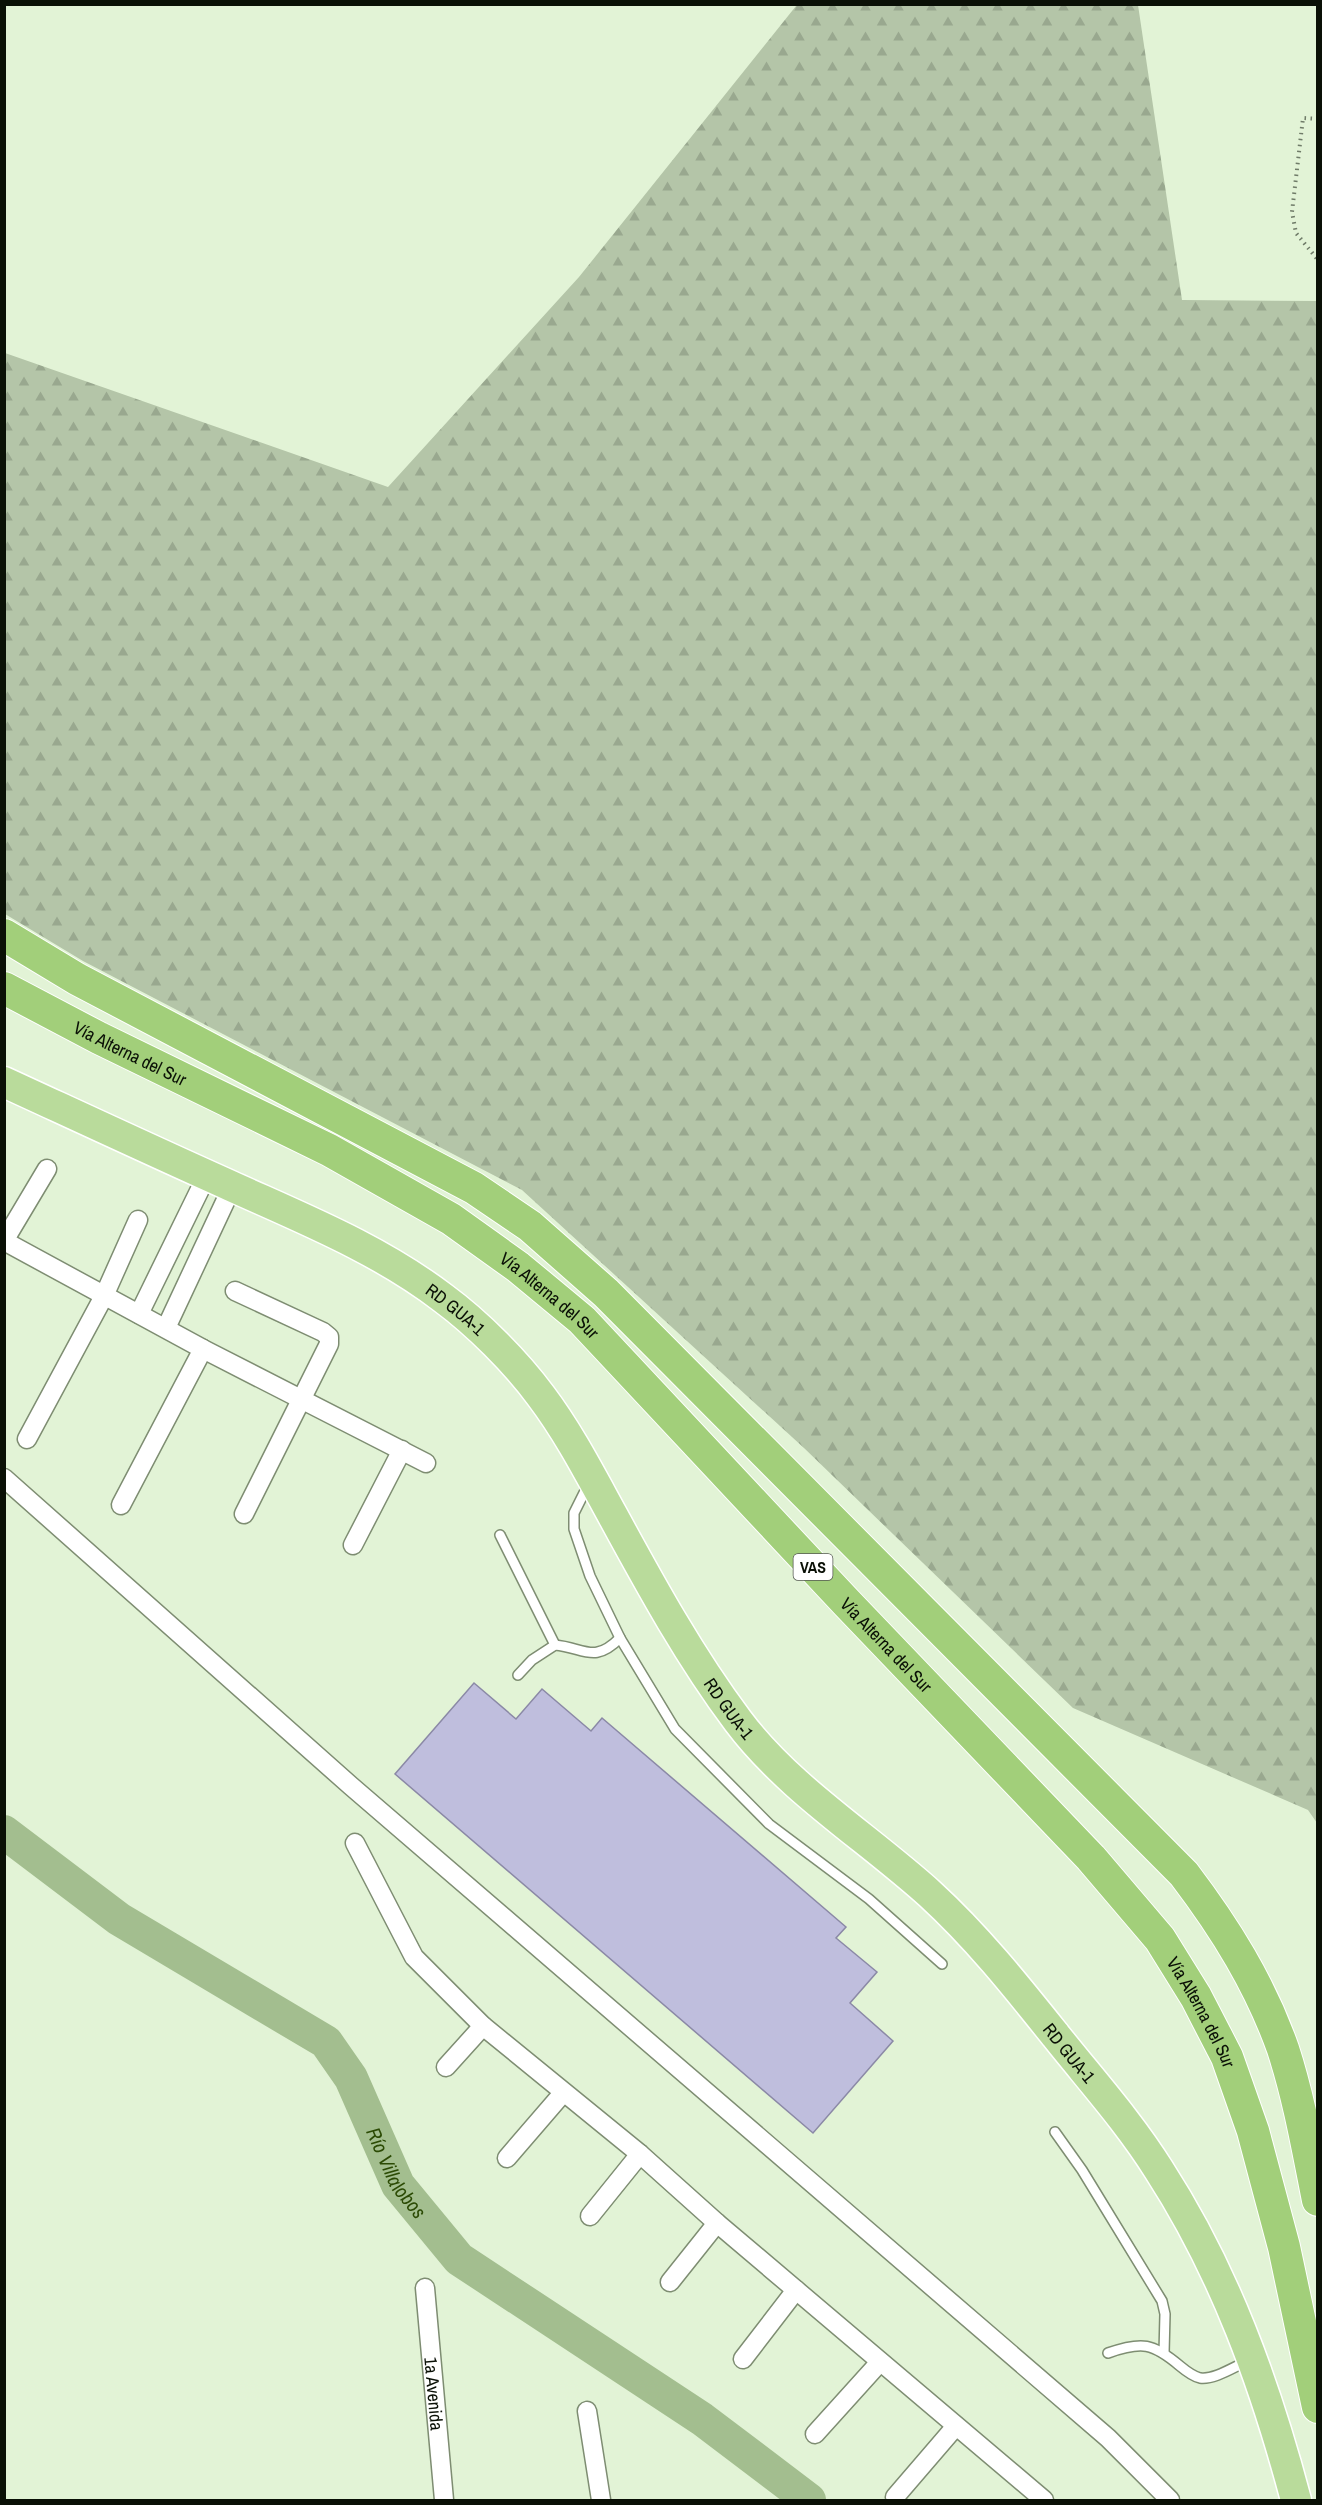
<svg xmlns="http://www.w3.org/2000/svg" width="1322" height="2505" viewBox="0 0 1322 2505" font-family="'Archivo Narrow',sans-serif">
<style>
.forest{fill:url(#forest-firs)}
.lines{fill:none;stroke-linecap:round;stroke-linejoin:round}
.river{stroke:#a3be8f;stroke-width:34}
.building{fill:#bfbedd;stroke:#8b89a6;stroke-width:1.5}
.service-casing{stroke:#7e8d72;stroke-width:12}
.minor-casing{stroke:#7e8d72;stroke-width:21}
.primary-casing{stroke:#fff;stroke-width:33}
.trunk-casing{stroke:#fff;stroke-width:34}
.path{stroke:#6f7b68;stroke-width:4;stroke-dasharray:1.5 4.5;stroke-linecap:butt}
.service{stroke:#fff;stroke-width:9}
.minor{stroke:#fff;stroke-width:18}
.primary{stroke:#b9db9b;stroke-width:30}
.trunk{stroke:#a2cf7a;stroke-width:32}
.labels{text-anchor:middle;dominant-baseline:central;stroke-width:6;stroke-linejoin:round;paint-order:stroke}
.shield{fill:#fff;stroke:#545851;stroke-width:1.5}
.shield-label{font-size:16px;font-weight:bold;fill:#0a1006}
.street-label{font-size:18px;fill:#0a1006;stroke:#fff}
.water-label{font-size:20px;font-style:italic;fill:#2c4b05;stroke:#fff}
</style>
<defs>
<pattern id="forest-firs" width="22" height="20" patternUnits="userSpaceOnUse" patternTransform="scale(1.5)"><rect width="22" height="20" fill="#b4c5a8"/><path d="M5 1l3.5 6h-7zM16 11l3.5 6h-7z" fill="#99a88f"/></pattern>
</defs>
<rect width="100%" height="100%" fill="#e2f3d6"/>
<polygon class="forest" points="796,6 1138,5 1182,300 1317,301 1317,1823 1308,1810 1073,1708 804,1448 522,1190 83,961 5,914 5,353 388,487 579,277"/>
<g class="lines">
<path class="river" id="s1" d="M4 1832 119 1919 326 2042 351 2078 398 2185 459 2259 702 2419 809 2500"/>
</g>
<polygon class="building" points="474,1683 516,1719 542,1689 591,1731 602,1718 846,1927 836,1938 877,1972 850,2003 893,2041 813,2133 395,1774"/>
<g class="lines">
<defs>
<g id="service">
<polyline points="589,1483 574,1513 574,1529 590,1576 620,1638 675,1729 769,1824 869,1899 942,1964"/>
<polyline points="500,1535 555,1645"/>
<path d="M518 1675 532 1660 555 1645C585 1648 594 1664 620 1638"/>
<polyline points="1055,2132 1082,2170 1162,2301 1165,2314 1164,2353"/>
<path d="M1108 2353C1142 2341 1153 2343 1180 2366 1186 2371 1192 2376 1200 2378 1215 2380 1235 2366 1248 2361"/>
</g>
<g id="minor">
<polyline points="4,1241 203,1349 426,1463"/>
<polyline points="4,1241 47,1169"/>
<polyline points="235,1291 323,1332 329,1337 329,1344 244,1514"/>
<polyline points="139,1314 207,1175"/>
<polyline points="166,1328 232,1187"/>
<polyline points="27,1439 104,1296 138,1220"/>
<polyline points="4,1478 351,1786 1108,2438 1170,2500"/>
<polyline points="121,1505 203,1349"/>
<polyline points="353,1545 402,1450"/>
<polyline points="355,1843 414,1957 483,2026 640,2154 717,2223 1044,2500"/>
<polyline points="446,2067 483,2026"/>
<polyline points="507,2158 563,2093"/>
<polyline points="590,2216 640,2154"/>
<polyline points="670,2282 717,2223"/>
<path id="s2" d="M425 2288 444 2500"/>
<polyline points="743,2359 796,2290"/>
<polyline points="587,2411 601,2500"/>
<polyline points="815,2434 880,2362"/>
<polyline points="895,2497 956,2426"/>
</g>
<g id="primary">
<path id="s3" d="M4 1082C80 1117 155 1152 231 1186 304 1219 379 1249 443 1298 477 1323 516 1362 541 1396 569 1433 591 1476 613 1516 651 1586 690 1657 738 1721 789 1789 867 1837 930 1894 977 1937 1016 1986 1056 2036 1091 2080 1129 2122 1159 2170 1225 2272 1265 2384 1296 2500"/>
</g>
<g id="trunk">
<path d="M4 935 77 979 474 1188 530 1226 606 1293 1184 1874C1225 1928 1260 1984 1283 2049 1299 2098 1308 2150 1318 2200"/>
<path id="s4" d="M4 988 99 1038 329 1150 451 1219 518 1267 582 1320 846 1602 1091 1858 1160 1939 1196 1997 1227 2057 1253 2131 1284 2247 1318 2407"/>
</g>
</defs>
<use href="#service" class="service-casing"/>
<use href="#minor" class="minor-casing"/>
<use href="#primary" class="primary-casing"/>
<use href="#trunk" class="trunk-casing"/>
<polyline class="path" points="1318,119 1303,118 1292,212 1296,233 1318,260"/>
<use href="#service" class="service"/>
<use href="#minor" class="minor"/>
<use href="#primary" class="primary"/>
<use href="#trunk" class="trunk"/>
</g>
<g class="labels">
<rect class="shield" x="793.5" y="1554" width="39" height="26" rx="4.5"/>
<g class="shield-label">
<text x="813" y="1567">VAS</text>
</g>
<g class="street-label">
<text stroke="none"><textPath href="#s4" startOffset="142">Vía Alterna del Sur</textPath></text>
<text stroke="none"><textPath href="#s4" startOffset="628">Vía Alterna del Sur</textPath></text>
<text stroke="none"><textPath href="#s3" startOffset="507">RD GUA-1</textPath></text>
<text stroke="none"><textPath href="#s4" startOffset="1114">Vía Alterna del Sur</textPath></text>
<text stroke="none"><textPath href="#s3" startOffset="994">RD GUA-1</textPath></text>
<text stroke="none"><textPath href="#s4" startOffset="1600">Vía Alterna del Sur</textPath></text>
<text stroke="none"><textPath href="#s3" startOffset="1480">RD GUA-1</textPath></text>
<text stroke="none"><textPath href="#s2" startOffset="106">1a Avenida</textPath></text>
</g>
<g class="water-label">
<text stroke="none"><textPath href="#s1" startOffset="534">Río Villalobos</textPath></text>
</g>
</g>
<rect width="1322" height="2505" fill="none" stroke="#0a1006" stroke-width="12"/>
</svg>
